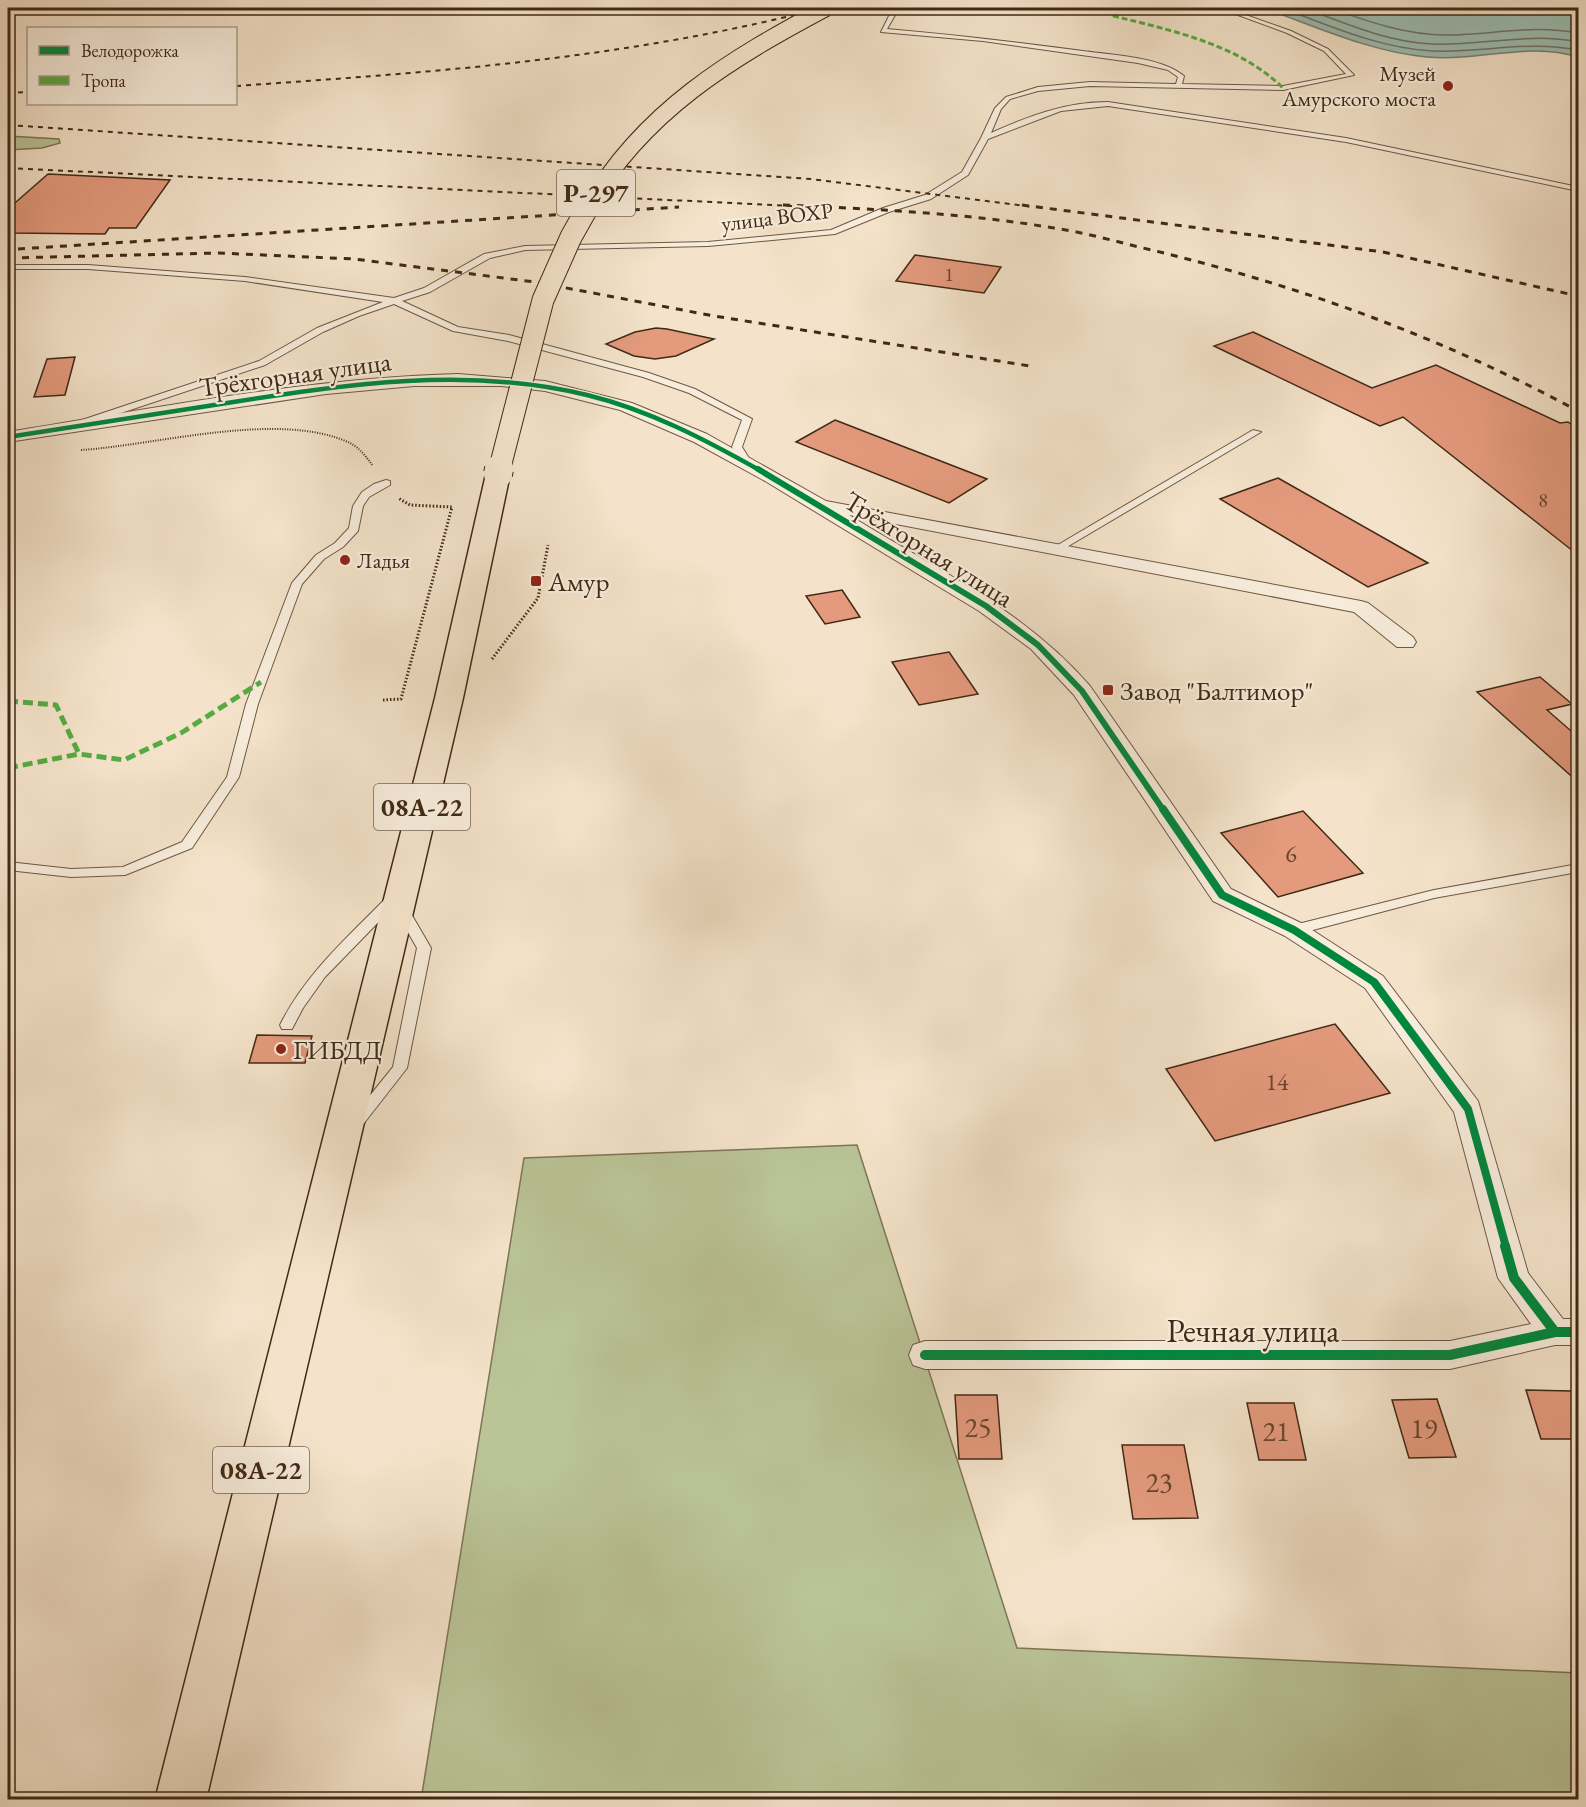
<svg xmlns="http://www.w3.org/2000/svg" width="1586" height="1807" viewBox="0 0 1586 1807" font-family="'EB Garamond',serif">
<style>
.green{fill:#bac497;stroke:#7d7656;stroke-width:1.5}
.water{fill:#9cbeb4;stroke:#778274;stroke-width:1.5}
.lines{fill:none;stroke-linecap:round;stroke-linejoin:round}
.shore{stroke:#6e7464;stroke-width:1.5}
.building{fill:#e49a7d;stroke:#402915;stroke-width:1.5}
.service-casing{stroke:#6d5842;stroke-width:2}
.minor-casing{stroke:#6d5842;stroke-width:2}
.trunk-casing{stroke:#402915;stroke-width:3}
.path-far1{stroke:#402915;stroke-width:2;stroke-dasharray:1 1.5;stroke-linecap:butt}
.path{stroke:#402915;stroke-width:3;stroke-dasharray:1.5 2;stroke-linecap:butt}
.service{fill:#f8eddd;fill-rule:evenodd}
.minor{fill:#f8eddd;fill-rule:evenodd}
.trunk{fill:#f4e3ca;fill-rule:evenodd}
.rail-far1{stroke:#402915;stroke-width:2;stroke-dasharray:5 5;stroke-linecap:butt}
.rail{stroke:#402915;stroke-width:3;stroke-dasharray:7 7;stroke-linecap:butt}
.trunk-bridge-far2-casing{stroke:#402915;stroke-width:18;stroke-linecap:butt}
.trunk-bridge-far1-casing{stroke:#402915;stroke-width:23;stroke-linecap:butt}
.trunk-bridge-casing{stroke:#402915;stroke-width:30;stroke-linecap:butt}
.trunk-bridge-far2{stroke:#f4e3ca;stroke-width:16}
.trunk-bridge-far1{stroke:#f4e3ca;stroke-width:21}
.trunk-bridge{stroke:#f4e3ca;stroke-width:28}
.quiet-far1{stroke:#56ab42;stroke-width:3;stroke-dasharray:6 3;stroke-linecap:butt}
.quiet{stroke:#56ab42;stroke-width:5;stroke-dasharray:10 5;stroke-linecap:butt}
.cycleway-far3-casing{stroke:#f8eddd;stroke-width:7}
.cycleway-far2-casing{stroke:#f8eddd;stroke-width:9}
.cycleway-far1-casing{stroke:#f8eddd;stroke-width:12}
.cycleway-casing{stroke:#f8eddd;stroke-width:14}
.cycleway-far3{stroke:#00873e;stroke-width:4.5}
.cycleway-far2{stroke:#00873e;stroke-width:6}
.cycleway-far1{stroke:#00873e;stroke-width:8}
.cycleway{stroke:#00873e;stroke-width:10}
.poi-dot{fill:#8f2418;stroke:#f8eddd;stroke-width:2}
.labels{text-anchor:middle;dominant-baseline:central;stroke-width:4.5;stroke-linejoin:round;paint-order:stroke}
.far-number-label{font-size:20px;fill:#69452f}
.far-poi-label{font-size:22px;fill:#402915;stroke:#f8eddd;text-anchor:end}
.far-street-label{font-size:22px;fill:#402915;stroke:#f8eddd}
.number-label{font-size:24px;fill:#69452f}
.shield{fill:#f8eddd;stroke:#776451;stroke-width:1.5}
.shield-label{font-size:26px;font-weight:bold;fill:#402915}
.street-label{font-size:27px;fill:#402915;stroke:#f8eddd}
.poi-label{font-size:27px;fill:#402915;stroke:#f8eddd;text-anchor:start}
.near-number-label{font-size:28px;fill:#69452f}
.near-street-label{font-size:33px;fill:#402915;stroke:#f8eddd}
</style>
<rect width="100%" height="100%" fill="#f4e3ca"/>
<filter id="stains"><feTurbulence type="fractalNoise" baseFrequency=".00333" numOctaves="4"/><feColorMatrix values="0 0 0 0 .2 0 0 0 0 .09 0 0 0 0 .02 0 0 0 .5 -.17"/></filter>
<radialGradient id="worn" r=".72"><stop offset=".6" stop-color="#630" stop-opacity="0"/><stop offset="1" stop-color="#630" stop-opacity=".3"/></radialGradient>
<g class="green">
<polygon points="8,136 59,139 60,143 42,148 8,150"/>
<polygon points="857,1145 1017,1648 1578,1673 1578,1799 421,1800 524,1158"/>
</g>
<path class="water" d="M1264 8H1578V57C1529 41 1478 62 1427 57 1371 52 1317 27 1264 8Z"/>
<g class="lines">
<g class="shore">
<path d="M1282 8C1330 26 1379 48 1432 51 1481 53 1529 40 1578 50"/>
<path d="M1304 8C1345 23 1387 42 1432 44 1481 46 1528 32 1578 42"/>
<path d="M1330 8C1367 21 1405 35 1446 35 1491 35 1533 24 1578 33"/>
</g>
</g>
<g class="building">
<polygon points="48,174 170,180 136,228 109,228 105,234 8,233 8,209"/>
<polygon points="915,255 1001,267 984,293 896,281"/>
<polygon points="656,328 667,329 714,339 676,356 655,359 634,356 606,344 635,332"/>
<polygon points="1253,332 1372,388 1436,365 1560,423 1568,422 1578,429 1578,555 1403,417 1380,426 1214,346"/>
<polygon points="75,357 65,395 34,397 47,359"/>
<polygon points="835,420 987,479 949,503 796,442"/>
<polygon points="1278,478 1428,563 1368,587 1220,499"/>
<polygon points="842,590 860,617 825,624 806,596"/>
<polygon points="949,652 978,694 919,705 892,662"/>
<polygon points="1540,677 1572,704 1547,710 1578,737 1578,782 1477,692"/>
<polygon points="1303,811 1363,873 1278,897 1221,833"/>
<polygon points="1335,1024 1390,1093 1215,1141 1166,1069"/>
<polygon points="257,1035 312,1036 305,1063 249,1063"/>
<polygon points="1526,1390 1571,1391 1578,1412 1578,1439 1541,1439"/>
<polygon points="955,1395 997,1395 1002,1459 959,1459"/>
<polygon points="1437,1399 1456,1457 1409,1458 1392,1400"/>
<polygon points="1247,1403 1294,1403 1306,1460 1259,1460"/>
<polygon points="1122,1445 1184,1445 1198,1518 1133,1519"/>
</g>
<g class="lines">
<defs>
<g id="service">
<path d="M893 8H899L887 29C953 35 1018 42 1083 51 1112 55 1162 57 1184 76L1182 84 1283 86 1346 74 1324 51 1287 33 1219 8H1226L1291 31 1328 49 1354 75 1283 90 1090 86 1038 91 1010 99 1001 109 991 133C1029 116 1065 102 1108 102L1346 138 1578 187V191L1346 142 1108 106 1061 111 988 139 968 175 931 199 889 212 835 234 708 246 525 250 490 258 430 292 402 301 458 327 509 335 649 373 695 389 752 419 742 447 754 466 749 469 746 468 732 447 742 420 689 393 643 377 508 341 453 331 394 304 359 316 323 332 265 365 85 425H79V421L259 361 317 328 383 302 245 281 88 269H8V265H88L245 277 394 298 424 288 484 254 525 246 708 242 831 230 883 208 925 195 962 172 981 138 995 108 1006 97 1038 87 1090 82 1176 84 1178 77 1168 70 1138 63 983 41 881 32Z"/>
<polygon points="1253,430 1261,432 1060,551 1052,551 1051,549"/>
<polygon points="386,480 390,481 390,485 369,497 363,506 358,531 343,547 324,559 302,584 258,704 239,777 192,848 125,875 71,877 8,870 8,862 71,869 123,867 182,842 227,777 246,704 292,583 316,555 335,543 349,528 353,506 362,492 374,484"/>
<polygon points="1578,864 1578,872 1434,898 1294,935 1287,930 1294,925 1434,890"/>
<path d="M393 895 400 899 398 902 325 977 303 1008 292 1029H282L280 1025C306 973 348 937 388 896Z"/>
<polygon points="401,904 406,905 431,948 407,1068 361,1127 351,1127 348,1123 351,1119 393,1067 417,948 394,908"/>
</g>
<g id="minor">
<polygon points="60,8 71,8 63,14 57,11"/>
<path d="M458 374 545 381 632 403 707 434 826 501 1361 601 1368 603 1413 637 1416 642 1413 647H1397L1354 612 849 515C933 567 1024 610 1090 686L1231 889 1303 924 1383 976 1478 1101 1528 1273 1563 1319H1578V1345H1555L1450 1369H925L913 1365 909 1355 913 1345 925 1341H1450L1531 1324 1498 1278 1454 1112 1365 988 1285 936 1213 901 1074 695 1031 649 979 611 765 481 694 442 620 410 545 391 501 386H414L326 394 8 442V432C157 408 307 378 458 374Z"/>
</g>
<polygon id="trunk" points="498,467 507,469 510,474 463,698 206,1800 155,1800 435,698 486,474 489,469"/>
</defs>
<use href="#service" class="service-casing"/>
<use href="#minor" class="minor-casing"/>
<use href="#trunk" class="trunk-casing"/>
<path class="path-far1" d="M81 450C158 445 280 410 350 443 360 448 367 458 373 466"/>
<g class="path">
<polyline points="492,659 538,598 548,545"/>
<polyline points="383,700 401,699 452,507 410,505 398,498"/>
</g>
<use href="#service" class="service"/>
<use href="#minor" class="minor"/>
<use href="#trunk" class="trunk"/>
<g class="rail-far1">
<path d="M236 86C437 72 625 59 822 8"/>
<polyline points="8,93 28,92"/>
<polyline points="8,125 811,179 1034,207"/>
<polyline points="8,168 814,207"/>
</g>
<g class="rail">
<path d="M783 205C873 209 964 213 1054 228 1089 233 1124 244 1160 252 1306 288 1445 339 1578 411"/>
<polyline points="1022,205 1383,252 1578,296"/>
<polyline points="18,249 679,207"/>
<polyline points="8,258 218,253 354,259 535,282 714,316 1030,366"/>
</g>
<defs>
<path id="trunk-bridge-far2" d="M588 207C643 111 732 58 826 8"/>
<polyline id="trunk-bridge-far1" points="499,471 543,300 571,237 589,205"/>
<polyline id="trunk-bridge" points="498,474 499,469"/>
</defs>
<use href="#trunk-bridge-far2" class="trunk-bridge-far2-casing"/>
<use href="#trunk-bridge-far1" class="trunk-bridge-far1-casing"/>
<use href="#trunk-bridge" class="trunk-bridge-casing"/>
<use href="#trunk-bridge-far2" class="trunk-bridge-far2"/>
<use href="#trunk-bridge-far1" class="trunk-bridge-far1"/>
<use href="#trunk-bridge" class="trunk-bridge"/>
<path class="quiet-far1" d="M1120 8 1114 16C1173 31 1238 44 1283 88"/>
<g class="quiet">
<polyline points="8,701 56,705 79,754 124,760 181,733 261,682"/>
<polyline points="8,768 79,754"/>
</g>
<defs>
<path id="cycleway-far3" d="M8 437C81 426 154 414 227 403 346 384 469 366 587 395 649 410 706 440 761 471"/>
<polyline id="cycleway-far2" points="758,469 986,606 1038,645 1082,691 1164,811"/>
<polyline id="cycleway-far1" points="1163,809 1222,895 1294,930 1374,982 1468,1109 1506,1247"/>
<g id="cycleway">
<polyline points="1505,1246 1514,1278 1555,1332"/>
<polyline points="925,1355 1450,1355 1555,1332 1578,1332"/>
</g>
</defs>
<use href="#cycleway-far3" class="cycleway-far3-casing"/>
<use href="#cycleway-far2" class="cycleway-far2-casing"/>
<use href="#cycleway-far1" class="cycleway-far1-casing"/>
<use href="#cycleway" class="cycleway-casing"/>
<use href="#cycleway-far3" class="cycleway-far3"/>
<use href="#cycleway-far2" class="cycleway-far2"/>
<use href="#cycleway-far1" class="cycleway-far1"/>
<use href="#cycleway" class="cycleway"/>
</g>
<g class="poi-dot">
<circle cx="1448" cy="86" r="6"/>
<circle cx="345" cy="560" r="6"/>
<rect x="530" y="575" width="12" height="12" rx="3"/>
<rect x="1102" y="684" width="12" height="12" rx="3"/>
<circle cx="281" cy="1049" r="6"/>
</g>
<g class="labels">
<g class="far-number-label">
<text x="949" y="274">1</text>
<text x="1543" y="500">8</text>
</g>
<g class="far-poi-label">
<text x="1436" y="73">Музей<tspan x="1436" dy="25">Амурского моста</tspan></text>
<text x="357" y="560" text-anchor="start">Ладья</text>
</g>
<g class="far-street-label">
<text transform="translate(777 217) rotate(-7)">улица ВОХР</text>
</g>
<g class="number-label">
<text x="1291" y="853">6</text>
<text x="1277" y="1081">14</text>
</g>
<g class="shield">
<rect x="557" y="170" width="78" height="46" rx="4.5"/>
<rect x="374" y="784" width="96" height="46" rx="4.5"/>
<rect x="213" y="1447" width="96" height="46" rx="4.5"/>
</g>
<g class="shield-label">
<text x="596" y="193">Р-297</text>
<text x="422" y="807">08А-22</text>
<text x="261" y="1470">08А-22</text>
</g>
<g class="street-label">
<text transform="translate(295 374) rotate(-8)">Трёхгорная улица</text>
<text transform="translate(929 549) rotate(32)">Трёхгорная улица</text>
</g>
<g class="poi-label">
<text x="548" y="581">Амур</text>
<text x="1120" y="690">Завод "Балтимор"</text>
<text x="293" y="1049">ГИБДД</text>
</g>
<g class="near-number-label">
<text x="978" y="1427">25</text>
<text x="1424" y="1428">19</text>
<text x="1276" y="1431">21</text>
<text x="1159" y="1482">23</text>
</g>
<g class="near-street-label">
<text x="1253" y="1330">Речная улица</text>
</g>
</g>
<rect width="1586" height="1807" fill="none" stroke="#f4e3ca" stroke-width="30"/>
<rect x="9" y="9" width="1568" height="1789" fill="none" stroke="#402915" stroke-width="3"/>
<rect x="15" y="15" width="1556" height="1777" fill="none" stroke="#402915" stroke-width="1.5"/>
<rect x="27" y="27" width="210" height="78" fill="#f8eddd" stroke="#ae9f8d" stroke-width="1.5"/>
<rect x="39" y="46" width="30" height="9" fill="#00873e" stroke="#ae9f8d" stroke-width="1.5"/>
<text x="81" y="57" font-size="18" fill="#402915">Велодорожка</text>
<rect x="39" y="76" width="30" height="9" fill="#56ab42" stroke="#ae9f8d" stroke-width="1.5"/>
<text x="81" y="87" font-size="18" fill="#402915">Тропа</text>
<rect width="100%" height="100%" filter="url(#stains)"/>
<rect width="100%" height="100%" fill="url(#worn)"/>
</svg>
